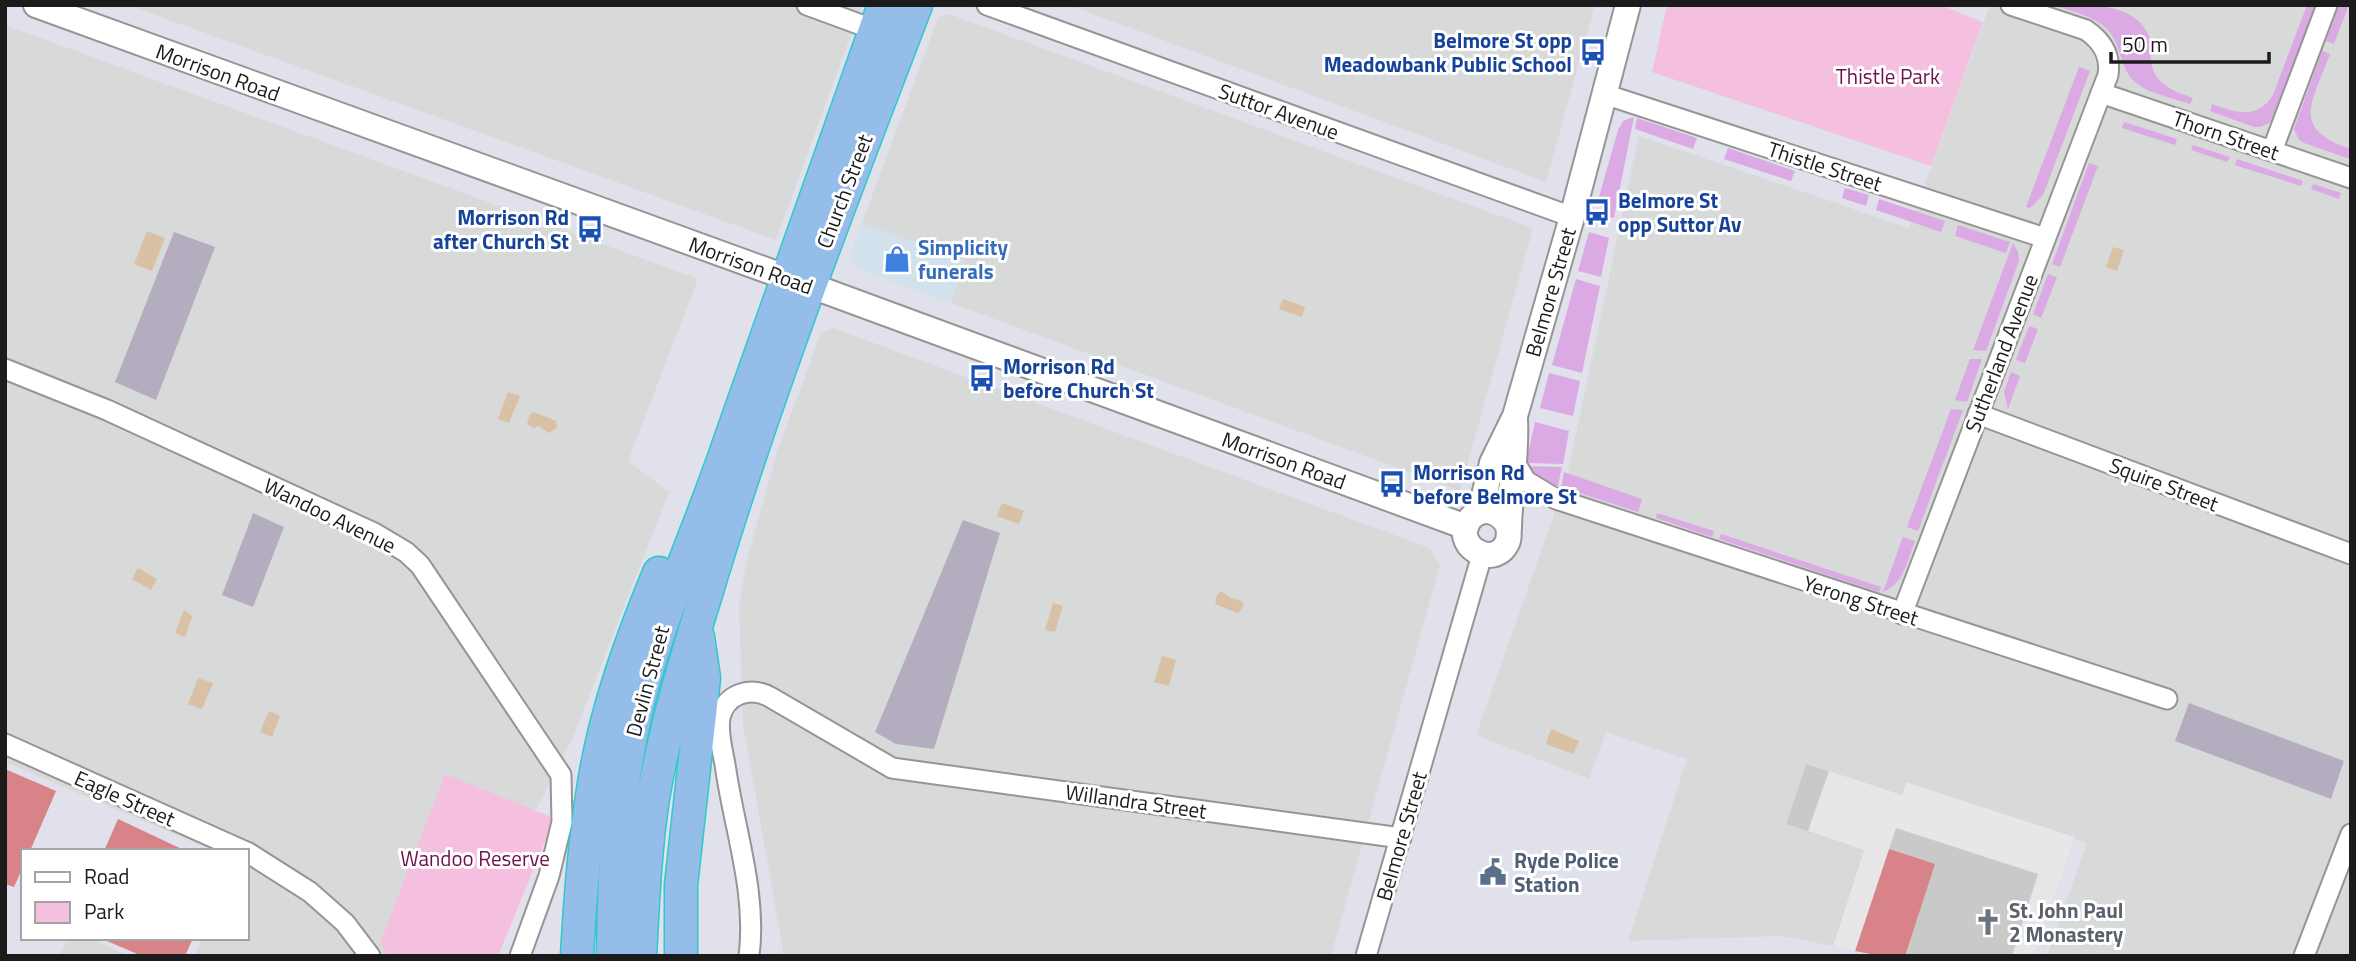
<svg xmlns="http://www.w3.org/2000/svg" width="2356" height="961" viewBox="0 0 2356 961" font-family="'Titillium Web',sans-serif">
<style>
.residential{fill:#d8d9d9}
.commercial{fill:#d1e2ed}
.religious{fill:#c9c9c9}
.construction{fill:#b4adc0}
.grass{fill:#dba9e4}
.park{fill:#f5bfdf}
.pitch{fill:#d78387}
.parking{fill:#e7e7e7}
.water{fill:#d8c1a4}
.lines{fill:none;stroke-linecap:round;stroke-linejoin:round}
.minor-casing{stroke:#959595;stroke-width:23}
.tertiary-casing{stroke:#959595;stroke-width:28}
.trunk-casing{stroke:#2ecac9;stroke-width:35}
.minor{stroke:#fff;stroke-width:19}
.tertiary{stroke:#fff;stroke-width:24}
.trunk{stroke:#94bdea;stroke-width:32}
.labels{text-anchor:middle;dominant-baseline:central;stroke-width:6;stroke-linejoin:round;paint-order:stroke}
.transit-label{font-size:21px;font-weight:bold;fill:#164399;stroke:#fff;text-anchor:start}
.street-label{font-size:21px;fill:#1b1b1b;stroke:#fff}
.park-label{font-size:21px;fill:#711149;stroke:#fff}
.shop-label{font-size:21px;font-weight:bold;fill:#366cbe;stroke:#fff;text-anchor:start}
.service-label{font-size:21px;font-weight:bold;fill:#4e5e75;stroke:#fff;text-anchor:start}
.worship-label{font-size:21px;font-weight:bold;fill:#5b616d;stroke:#fff;text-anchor:start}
</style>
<rect width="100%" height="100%" fill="#e1e1ec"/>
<g class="residential">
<polygon points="128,5 862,5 776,240"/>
<polygon points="1068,5 1595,5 1546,182"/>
<polygon points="1990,5 2351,5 2351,956 2047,956 2087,843 1907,782 1902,795 1806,764 1786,824 1865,850 1833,946 1781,936 1628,941 1687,759 1606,732 1589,779 1476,735 1566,481 1639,136 1909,228"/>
<polygon points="949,14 1533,228 1460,491 951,303 965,261 862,223 938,18"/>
<polygon points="5,25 698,279 628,461 669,492 573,737 462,956 195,956 202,938 247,938 247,851 214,851 5,762"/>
<polygon points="833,328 1430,548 1440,565 1331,956 784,956 743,724 739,607 747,559 778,449 821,333"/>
<polygon points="67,938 89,938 129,956 60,956"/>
</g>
<polygon class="commercial" points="862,223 966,261 951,303 856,268 850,255"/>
<polygon class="religious" points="1806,764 1902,795 1906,782 2075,837 2035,956 1881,956 1833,946 1864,850 1786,824"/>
<g class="construction">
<polygon points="174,232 215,247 156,400 115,382"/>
<polygon points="253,513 284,527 253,607 222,595"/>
<polygon points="963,520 1000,533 934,749 896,744 875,732"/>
<polygon points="2189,703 2344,761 2331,799 2175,741"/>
</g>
<g class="grass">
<path d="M2053 5C2083 5 2132 1 2148 34 2152 43 2150 51 2151 60 2153 84 2173 91 2193 98L2190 104C2173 98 2149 94 2135 82 2123 71 2122 58 2116 43 2107 18 2076 13 2053 5Z"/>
<path d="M2307 5H2317L2271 122 2260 127H2254L2210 111 2212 104C2236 113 2257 120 2273 95Z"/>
<polygon points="2339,5 2349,5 2334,44 2326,41"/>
<path d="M2322 51 2330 54C2313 101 2289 129 2351 149L2350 159 2304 143 2299 140 2294 129Z"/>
<polygon points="2079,67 2090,71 2043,195 2030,208 2026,207"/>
<polygon points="1634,117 1614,218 1601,215 1603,206 1597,204 1618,130 1623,121"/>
<polygon points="1637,118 1697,138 1693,149 1635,129"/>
<polygon points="2124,122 2177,139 2175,145 2122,128"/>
<polygon points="2193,145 2230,157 2227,162 2191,150"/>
<polygon points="1728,148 1795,171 1791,181 1724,159"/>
<polygon points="2237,159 2303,181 2301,186 2235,165"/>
<polygon points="2089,163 2098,166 2060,267 2052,264"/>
<polygon points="2313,184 2341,193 2339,199 2311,189"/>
<polygon points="1845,188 1869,195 1866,206 1842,198"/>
<polygon points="1879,199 1945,221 1941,232 1876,210"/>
<polygon points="1958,225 2010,242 2006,253 1955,236"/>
<polygon points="1589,232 1609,238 1601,277 1578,271"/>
<polygon points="2013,243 2018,252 2019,261 1986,351 1973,350"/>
<polygon points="2048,274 2057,277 2041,318 2033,314"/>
<polygon points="1576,279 1600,286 1582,373 1552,365"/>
<polygon points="2029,326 2038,329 2025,363 2016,360"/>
<polygon points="1970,359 1982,359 1967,402 1955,400"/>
<polygon points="2011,372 2020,376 2008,409 2004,392"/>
<polygon points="1549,373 1580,381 1573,416 1540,408"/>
<polygon points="1951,409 1963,410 1918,531 1907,527"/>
<polygon points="1535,422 1569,431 1563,464 1526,463"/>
<polygon points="1526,466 1562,467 1558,486 1537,479"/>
<polygon points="1564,472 1642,499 1638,512 1561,487"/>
<polygon points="1657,513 1714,531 1712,537 1656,518"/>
<polygon points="1721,534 1881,587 1879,592 1719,539"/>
<path d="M1903 537 1915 541C1907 561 1904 584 1883 592Z"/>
</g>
<g class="park">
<polygon points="1667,5 1940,5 1983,22 1931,166 1652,72"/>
<polygon points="445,774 551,817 547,836 498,956 389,956 380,944"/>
</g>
<g class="pitch">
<polygon points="5,769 56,791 30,851 23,851 23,867 14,887 5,884"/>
<polygon points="118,819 186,851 104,851"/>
<polygon points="1889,849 1935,864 1905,956 1881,956 1855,951"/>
<polygon points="100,938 193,938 185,956 142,956"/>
</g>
<polygon class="parking" points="1829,771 1902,795 1906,782 2075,837 2035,956 2012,956 2038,874 1896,828 1855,951 1833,946 1864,850 1808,831"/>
<g class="water">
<polygon points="147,231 165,238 152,271 134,264"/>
<polygon points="2113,247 2124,250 2117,271 2106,267"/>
<polygon points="1283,299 1305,307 1302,317 1279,309"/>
<polygon points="508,392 520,396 509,423 498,419"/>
<polygon points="534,412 556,421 557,428 549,433 538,426 534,428 527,424 530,414"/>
<polygon points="1002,503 1024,511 1019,524 997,516"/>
<polygon points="138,568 157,579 151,590 132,579"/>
<polygon points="1221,591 1229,597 1242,601 1244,605 1240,612 1237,613 1215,604 1217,595"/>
<polygon points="1053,603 1063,606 1055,632 1045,630"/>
<polygon points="184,610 193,617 188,626 187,633 184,637 175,633"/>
<polygon points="1162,656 1176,660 1169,686 1154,682"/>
<polygon points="198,678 213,683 202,709 188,704"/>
<polygon points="269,711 280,716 272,737 260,732"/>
<polygon points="1551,729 1579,741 1573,754 1546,744"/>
</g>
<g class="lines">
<defs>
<g id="minor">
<polyline points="807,5 875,30"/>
<polyline points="987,5 1572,217"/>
<polyline points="2101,93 2351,178"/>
<polyline points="1604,94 2045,238"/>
<polyline points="2272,151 2327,5"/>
<polyline points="5,369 107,410 374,533 406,552 420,565 561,775 562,822 549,876 520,956"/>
<polyline points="1978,414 2351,554"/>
<polyline points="1516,464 1526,481 1556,499 2167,699"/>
<path d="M1902 614 2108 75C2111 55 2102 41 2086 30L2011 5"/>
<polyline points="5,744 244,851"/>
<polyline points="247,852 310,892 345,923 370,956"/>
<path d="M749 956C757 894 735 831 726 771 724 755 717 734 720 718 725 694 750 686 770 697L892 768 1401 838"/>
<polyline points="1366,956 1482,555"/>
<polyline points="2304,956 2351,834"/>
</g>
<g id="tertiary">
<polyline points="36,5 788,278"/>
<polyline points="809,285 1466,527"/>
<polyline points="1480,512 1492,463 1515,416 1572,217 1628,5"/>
<path d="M1509 528C1502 512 1483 504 1470 519 1450 544 1493 571 1507 543 1510 537 1508 532 1509 527 1510 490 1517 458 1515 419"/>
</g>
<g id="trunk">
<path d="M577 956C580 900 584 845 593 790 604 715 630 643 659 573"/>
<path d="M613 956C614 869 617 789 638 704 659 616 698 534 727 449 778 301 831 153 884 5"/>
<path d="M640 956C643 903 645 850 653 798 667 716 693 637 717 558 775 370 846 188 916 5"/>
<polyline points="681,956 681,885 704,678 698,637"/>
</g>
</defs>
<use href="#minor" class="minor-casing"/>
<use href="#tertiary" class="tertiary-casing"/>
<use href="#trunk" class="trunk-casing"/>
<use href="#minor" class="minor"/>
<use href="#tertiary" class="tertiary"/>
<use href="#trunk" class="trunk"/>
</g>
<defs>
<symbol id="bus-bare" viewBox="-9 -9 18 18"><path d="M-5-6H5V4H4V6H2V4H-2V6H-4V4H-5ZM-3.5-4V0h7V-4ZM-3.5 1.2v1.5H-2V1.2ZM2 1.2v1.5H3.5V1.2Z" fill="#1a4fb4" stroke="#fff" stroke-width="2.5" paint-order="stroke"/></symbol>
<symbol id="shop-bare" viewBox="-9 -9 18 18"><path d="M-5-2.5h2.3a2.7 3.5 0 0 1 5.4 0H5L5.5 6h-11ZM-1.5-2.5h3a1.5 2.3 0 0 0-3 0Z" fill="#3f7fe0" stroke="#fff" stroke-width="2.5" paint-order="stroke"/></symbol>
<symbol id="civic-bare" viewBox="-9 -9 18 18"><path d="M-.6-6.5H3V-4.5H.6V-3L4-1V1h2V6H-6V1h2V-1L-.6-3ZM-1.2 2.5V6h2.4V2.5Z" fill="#5c6f8a" stroke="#fff" stroke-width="2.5" paint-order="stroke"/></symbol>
<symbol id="church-bare" viewBox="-9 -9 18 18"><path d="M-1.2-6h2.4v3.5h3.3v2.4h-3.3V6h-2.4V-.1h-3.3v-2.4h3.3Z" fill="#6b7280" stroke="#fff" stroke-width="2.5" paint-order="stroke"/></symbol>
</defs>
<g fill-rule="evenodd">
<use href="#bus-bare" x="1574" y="33" width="38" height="38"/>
<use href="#bus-bare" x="1578" y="193" width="38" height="38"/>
<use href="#bus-bare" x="571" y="210" width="38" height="38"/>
<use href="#shop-bare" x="878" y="240" width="38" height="38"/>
<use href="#bus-bare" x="963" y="359" width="38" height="38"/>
<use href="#bus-bare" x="1373" y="465" width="38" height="38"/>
<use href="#civic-bare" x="1474" y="853" width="38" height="38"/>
<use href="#church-bare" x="1969" y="903" width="38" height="38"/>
</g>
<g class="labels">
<g class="transit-label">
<text x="1572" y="40" text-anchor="end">Belmore St opp<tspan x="1572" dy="24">Meadowbank Public School</tspan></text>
<text x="1618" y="200">Belmore St<tspan x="1618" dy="24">opp Suttor Av</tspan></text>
<text x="569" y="217" text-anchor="end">Morrison Rd<tspan x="569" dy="24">after Church St</tspan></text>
<text x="1003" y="366">Morrison Rd<tspan x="1003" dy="24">before Church St</tspan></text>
<text x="1413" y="472">Morrison Rd<tspan x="1413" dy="24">before Belmore St</tspan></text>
</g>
<g class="street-label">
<text transform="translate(218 72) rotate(20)">Morrison Road</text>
<text transform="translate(1279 111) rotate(20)">Suttor Avenue</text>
<text transform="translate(2226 135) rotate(19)">Thorn Street</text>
<text transform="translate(1825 166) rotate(18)">Thistle Street</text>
<text transform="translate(844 191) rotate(-69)">Church Street</text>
<text transform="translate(751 265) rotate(20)">Morrison Road</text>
<text transform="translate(1550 292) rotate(-74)">Belmore Street</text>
<text transform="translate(2001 353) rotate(-69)">Sutherland Avenue</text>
<text transform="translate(1284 460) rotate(20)">Morrison Road</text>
<text transform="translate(2164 484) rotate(21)">Squire Street</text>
<text transform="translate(330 515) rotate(26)">Wandoo Avenue</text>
<text transform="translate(1861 600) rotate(18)">Yerong Street</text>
<text transform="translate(647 681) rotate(-75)">Devlin Street</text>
<text transform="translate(125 798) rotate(24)">Eagle Street</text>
<text transform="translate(1136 801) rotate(8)">Willandra Street</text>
<text transform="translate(1401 836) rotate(-74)">Belmore Street</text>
</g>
<g class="park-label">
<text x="1888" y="76">Thistle Park</text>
<text x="475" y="858">Wandoo Reserve</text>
</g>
<g class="shop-label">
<text x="918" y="247">Simplicity<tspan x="918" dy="24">funerals</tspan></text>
</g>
<g class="service-label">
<text x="1514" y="860">Ryde Police<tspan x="1514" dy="24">Station</tspan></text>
</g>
<g class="worship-label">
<text x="2009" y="910">St. John Paul<tspan x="2009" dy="24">2 Monastery</tspan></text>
</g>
</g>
<rect width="2356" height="961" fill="none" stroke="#1b1b1b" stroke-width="14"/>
<rect x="21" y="849" width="228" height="91" fill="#ffffff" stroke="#a4a4a4" stroke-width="2"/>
<rect x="35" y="872" width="35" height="10" fill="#ffffff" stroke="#a4a4a4" stroke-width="2"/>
<text x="84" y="884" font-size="21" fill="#1b1b1b">Road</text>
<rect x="35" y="902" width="35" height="21" fill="#f5bfdf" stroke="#a4a4a4" stroke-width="2"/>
<text x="84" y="919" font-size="21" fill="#1b1b1b">Park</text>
<path d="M2111 52v10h158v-10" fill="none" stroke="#1b1b1b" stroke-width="3.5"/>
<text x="2122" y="52" font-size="21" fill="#1b1b1b" stroke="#ffffff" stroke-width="5" paint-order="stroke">50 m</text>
</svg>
